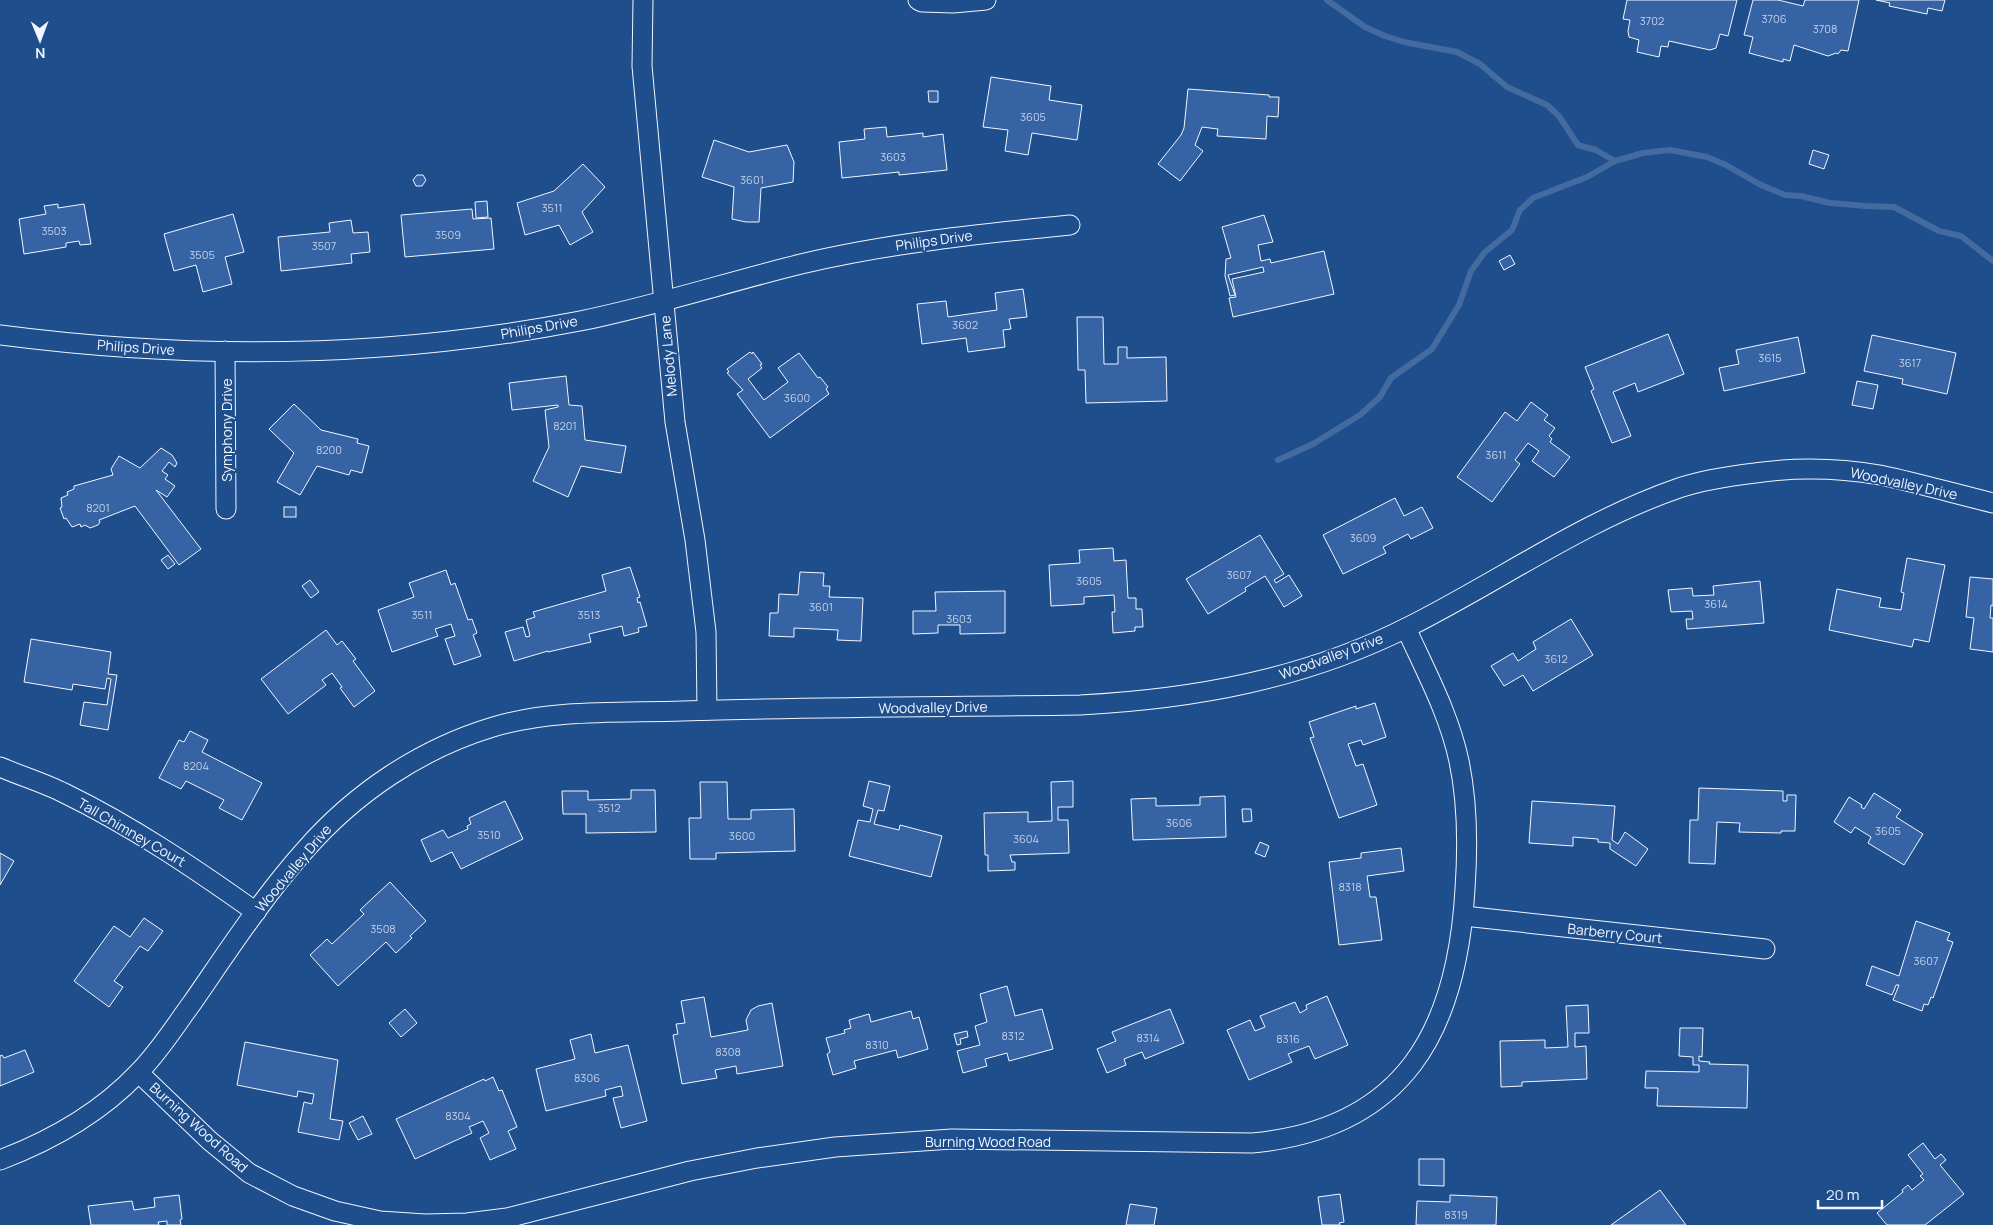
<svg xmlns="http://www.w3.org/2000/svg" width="1993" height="1225" viewBox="0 0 1993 1225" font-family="Manrope,sans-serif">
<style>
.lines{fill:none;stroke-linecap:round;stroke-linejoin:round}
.stream{stroke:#446ba0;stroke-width:6}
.building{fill:#3563a3;stroke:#f2f6ff}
.minor-casing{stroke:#f2f6ff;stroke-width:21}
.minor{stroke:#1f4e8c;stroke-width:19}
.labels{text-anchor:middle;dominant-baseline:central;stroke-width:4;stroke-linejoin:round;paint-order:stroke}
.number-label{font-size:11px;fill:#c3d1e8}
.street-label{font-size:14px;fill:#f2f6ff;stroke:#1f4e8c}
</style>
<rect width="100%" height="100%" fill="#1f4e8c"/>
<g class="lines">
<g class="stream">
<polyline points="1327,0 1365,27 1385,36 1404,42 1457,52 1480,64 1507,87 1547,105 1559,116 1578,145 1596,150 1615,161"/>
<polyline points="1278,460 1313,444 1360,415 1380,397 1391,378 1432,349 1459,305 1471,271 1485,252 1512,230 1520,210 1533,198 1587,177 1615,161 1643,153 1670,150 1707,157 1726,165 1761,185 1785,195 1801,196 1830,203 1866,206 1894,207 1939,231 1961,236 1993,261"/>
</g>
</g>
<g class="building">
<polygon points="1627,0 1737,0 1728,36 1720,34 1716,48 1710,50 1669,41 1668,47 1661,46 1659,57 1637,52 1639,40 1629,37 1628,31 1630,20 1623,19"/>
<polygon points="1753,0 1778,0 1803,6 1805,0 1859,0 1848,51 1841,50 1838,54 1836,53 1828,56 1794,45 1790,61 1783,59 1783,62 1749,53 1753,37 1744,35"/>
<polygon points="1876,0 1945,0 1942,11 1928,8 1927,14 1889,6 1890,3"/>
<polygon points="991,77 1051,86 1049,100 1082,105 1077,140 1032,133 1028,155 1005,151 1008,130 983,127"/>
<polygon points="1188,89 1269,95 1269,97 1279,97 1278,117 1267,116 1266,139 1217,136 1218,129 1202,127 1195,145 1203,151 1180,181 1158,164 1181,135 1184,128"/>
<polygon points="928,91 938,91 938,102 929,102"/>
<polygon points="886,127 887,137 923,133 923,137 943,134 947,170 899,175 899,172 842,178 839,142 865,139 864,129"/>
<polygon points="714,140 749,152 787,145 794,162 793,182 761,188 759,222 746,222 732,219 734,187 702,177"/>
<polygon points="1813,150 1829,155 1824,169 1809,164"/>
<polygon points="583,164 605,187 582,212 593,232 570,245 559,225 525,235 517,203 554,191"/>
<polygon points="417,175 423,175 426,180 422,186 416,186 413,180"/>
<polygon points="487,201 488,217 476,218 475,202"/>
<polygon points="58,204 58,208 84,204 91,244 80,245 79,241 66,243 66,247 24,254 19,219 46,214 44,206"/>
<polygon points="472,209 473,219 491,218 494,249 405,257 401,215"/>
<polygon points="233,214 244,252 225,257 232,284 203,292 196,265 174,271 164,234"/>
<polygon points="1264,215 1273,242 1258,245 1261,261 1270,259 1271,263 1324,251 1334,294 1233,317 1229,298 1236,297 1232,279 1264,272 1263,267 1228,275 1235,295 1230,296 1225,276 1226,259 1231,258 1222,227"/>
<polygon points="351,220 353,233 368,232 370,252 351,254 352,263 281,271 278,237 330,232 329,223"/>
<polygon points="1510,255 1515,264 1504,270 1499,261"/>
<polygon points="1023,289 1027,317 1009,319 1011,329 1003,330 1005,347 968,352 966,338 922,344 917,304 946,301 948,317 997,310 995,293"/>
<polygon points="1077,317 1103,317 1104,364 1118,364 1118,347 1127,347 1127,358 1166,357 1167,401 1086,403 1085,370 1078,370"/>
<polygon points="1668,334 1684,374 1638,392 1635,383 1613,392 1631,436 1612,443 1591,391 1594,389 1585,367"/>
<polygon points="1872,335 1956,353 1947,394 1902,384 1903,379 1864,371"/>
<polygon points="1798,337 1805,373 1724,391 1719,368 1739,364 1736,350"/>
<polygon points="750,352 752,354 753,352 762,364 760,365 762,368 748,379 764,400 788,382 778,368 799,353 818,378 820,377 828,387 826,389 829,394 770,438 737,394 743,390 727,373 729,372 727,369"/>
<polygon points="566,376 569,405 582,406 585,440 626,446 621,473 581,466 568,497 533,481 549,447 545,410 558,407 558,405 512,410 509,383"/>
<polygon points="1857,381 1878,385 1873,409 1852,405"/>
<polygon points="1531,402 1548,415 1544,420 1555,428 1549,436 1552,439 1550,442 1570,457 1554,477 1532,461 1539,451 1528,443 1515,460 1520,464 1492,502 1457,477 1505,412 1517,421"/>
<polygon points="294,404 321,430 358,439 357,443 369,446 362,473 351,470 349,475 317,466 300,495 277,482 294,453 269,429"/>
<polygon points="161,448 172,455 177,463 175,467 169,462 162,471 168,475 165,479 175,486 167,497 156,490 201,549 179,565 135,506 99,520 100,522 98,525 90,528 85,525 81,527 80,524 72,527 66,518 64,519 60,508 62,507 61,498 68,495 67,492 74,489 74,486 113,475 111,469 119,456 140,468"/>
<polygon points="1395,498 1404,516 1422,507 1433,528 1411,539 1408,534 1383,547 1386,553 1343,574 1323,535"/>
<rect x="284" y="507" width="12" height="10"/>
<polygon points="1260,535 1284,574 1274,580 1276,583 1289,575 1302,596 1284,607 1265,576 1245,588 1246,591 1208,614 1186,579"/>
<polygon points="1113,548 1114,561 1126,560 1128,598 1136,598 1136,609 1142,609 1143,627 1135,627 1135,631 1113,633 1112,612 1115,612 1114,595 1084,597 1084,604 1051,606 1049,565 1080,563 1079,550"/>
<polygon points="168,555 175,564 168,569 161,560"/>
<polygon points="1907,558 1945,565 1929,642 1914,639 1912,647 1829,630 1837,589 1881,598 1879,607 1901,610 1904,593 1901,592"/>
<polygon points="630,567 640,597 637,598 638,603 640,602 647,626 638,628 639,632 624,636 622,626 589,634 591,642 548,652 548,651 514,661 505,632 523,627 526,637 530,636 526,620 535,617 533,612 606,591 602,575"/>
<polygon points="446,570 451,585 455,583 468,620 472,619 477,633 473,635 481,656 454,665 445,639 455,636 451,624 435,629 438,636 392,652 378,610 414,597 409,583"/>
<polygon points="800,572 824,573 823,586 830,586 829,597 863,598 861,641 837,640 838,630 794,628 794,637 769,636 770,613 778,613 779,594 798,595"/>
<polygon points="1970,577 1993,579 1993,606 1991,605 1990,618 1993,618 1993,652 1970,649 1974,618 1966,617"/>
<polygon points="310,580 319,592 311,598 302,586"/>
<polygon points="1760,581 1764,623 1687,629 1686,619 1693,619 1692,611 1671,612 1668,590 1692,588 1693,596 1714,595 1713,586"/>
<polygon points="1005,591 1005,633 960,634 960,625 938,625 938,633 913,634 913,611 936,611 935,592"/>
<polygon points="1571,619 1593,655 1533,691 1523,675 1504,686 1491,666 1513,653 1518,661 1536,649 1533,642"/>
<polygon points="326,630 337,645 342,641 356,659 353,661 375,691 354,707 340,688 342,687 332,673 322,680 326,685 288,714 261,679"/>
<polygon points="31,639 111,652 108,674 117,675 108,730 80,725 84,702 107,705 111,679 107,678 105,689 73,684 72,690 24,682"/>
<polygon points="1375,703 1386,737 1363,745 1361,740 1348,744 1356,766 1363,764 1377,805 1339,818 1310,738 1314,737 1309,722 1356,706 1356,709"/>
<polygon points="190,731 208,740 202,752 262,783 242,820 219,808 224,800 186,781 181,789 159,778 179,740 184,742"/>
<polygon points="869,781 890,786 884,811 878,810 874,824 899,830 900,825 942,836 931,877 849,856 858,820 870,822 873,809 863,806"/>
<polygon points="1073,781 1073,807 1058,807 1058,820 1068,820 1069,853 1010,855 1012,862 1015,862 1015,870 988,871 988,855 985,855 984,813 1028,812 1028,822 1052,821 1051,782"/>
<polygon points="700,782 727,782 728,819 751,819 751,810 794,809 795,851 716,853 716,859 690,859 689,818 701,818"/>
<polygon points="1699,788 1783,791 1783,801 1787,801 1787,795 1796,795 1795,831 1781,831 1781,833 1739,832 1740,823 1717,822 1715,864 1689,863 1690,820 1698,820"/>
<polygon points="631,790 655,790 656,832 586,833 586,814 563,814 562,791 588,791 588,800 631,799"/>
<polygon points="1874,793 1901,810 1896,817 1923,834 1904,865 1868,843 1871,837 1855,827 1851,833 1834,822 1849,797 1862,805 1861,807 1864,809"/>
<polygon points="1225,796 1226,837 1133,840 1131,799 1156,798 1156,806 1200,805 1200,797"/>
<polygon points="505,801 523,839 461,869 452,852 431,862 421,840 443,830 448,838 468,829 467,826 471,824 469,818"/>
<polygon points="1532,801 1615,806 1612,840 1618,844 1625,832 1648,849 1636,866 1610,849 1610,843 1598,842 1598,839 1573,837 1573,846 1529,843"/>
<polygon points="1242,809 1251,809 1252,821 1243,822"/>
<polygon points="1260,842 1269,846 1265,857 1255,853"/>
<polygon points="1401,848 1404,871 1367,876 1370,897 1376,897 1382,940 1339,945 1329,862 1361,858 1361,853"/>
<polygon points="0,853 14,861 0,885"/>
<polygon points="390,882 426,921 410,936 412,938 396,953 386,942 338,986 310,955 327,939 332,944 364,914 360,910"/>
<polygon points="144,918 163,931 148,951 140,946 114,981 123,987 109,1007 74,981 114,926 130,937"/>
<polygon points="1916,921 1950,933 1947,940 1953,942 1933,998 1931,997 1928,1005 1924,1004 1922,1011 1893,1000 1899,985 1896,985 1892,995 1866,985 1872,966 1899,976"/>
<polygon points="1007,986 1015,1016 1042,1009 1053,1049 1009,1061 1007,1053 985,1059 987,1066 963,1073 957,1051 980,1045 975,1026 987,1022 980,994"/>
<polygon points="1327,996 1348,1045 1315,1059 1309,1046 1288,1054 1292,1062 1249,1080 1227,1030 1250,1020 1255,1031 1265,1027 1260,1016 1295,1002 1300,1013 1307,1009 1306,1005"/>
<polygon points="704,997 711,1037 748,1030 746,1020 751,1010 758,1006 772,1003 783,1066 737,1074 736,1066 715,1070 717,1078 682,1084 673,1035 678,1034 676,1024 685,1023 681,1001"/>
<polygon points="1588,1005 1589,1033 1575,1033 1575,1047 1586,1046 1587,1079 1522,1082 1522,1086 1501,1087 1500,1041 1545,1040 1545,1048 1568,1047 1566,1006"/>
<polygon points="405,1009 417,1023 401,1037 389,1023"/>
<polygon points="1170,1009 1184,1043 1145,1059 1142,1052 1124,1059 1126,1065 1107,1073 1097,1049 1116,1041 1112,1032"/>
<polygon points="911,1011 913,1019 919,1017 928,1049 898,1058 896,1050 854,1061 856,1068 833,1075 827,1054 830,1052 826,1038 845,1033 844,1030 851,1028 849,1020 869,1014 871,1022"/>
<polygon points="1680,1028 1703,1028 1702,1057 1699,1056 1699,1061 1710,1062 1709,1064 1748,1065 1747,1108 1657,1106 1658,1088 1645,1088 1646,1071 1699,1072 1699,1065 1693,1065 1693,1057 1679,1056"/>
<polygon points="967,1031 968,1037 960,1039 961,1044 957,1045 954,1034"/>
<polygon points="591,1034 595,1053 628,1045 647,1121 621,1128 613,1098 623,1096 621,1086 605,1090 606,1096 546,1111 536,1069 575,1059 570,1040"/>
<polygon points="245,1042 338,1060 330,1119 343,1121 339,1140 298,1132 304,1102 312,1104 314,1094 298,1091 297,1097 237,1085"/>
<polygon points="25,1050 34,1072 0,1086 0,1056 2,1055 4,1058"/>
<polygon points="493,1077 499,1091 502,1090 517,1127 508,1131 516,1149 490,1160 480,1138 489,1133 483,1121 469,1127 472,1133 415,1159 396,1119 484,1079 485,1081"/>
<polygon points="363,1116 372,1134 358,1140 349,1123"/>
<polygon points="1923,1143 1935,1159 1941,1154 1946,1160 1940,1165 1964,1194 1925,1225 1887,1225 1877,1213 1903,1192 1902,1190 1908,1185 1912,1190 1924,1180 1920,1176 1923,1174 1908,1155"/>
<polygon points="1419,1159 1444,1159 1444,1186 1419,1185"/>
<polygon points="1660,1190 1686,1225 1611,1225"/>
<polygon points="1340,1194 1344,1222 1339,1223 1340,1225 1322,1225 1318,1197"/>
<polygon points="179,1195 182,1219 180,1220 181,1225 167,1225 167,1221 158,1222 159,1225 91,1225 88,1206 132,1201 134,1210 155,1207 154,1198"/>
<polygon points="1450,1195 1497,1197 1496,1225 1416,1225 1417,1201 1450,1202"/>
<polygon points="1130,1204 1157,1208 1154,1225 1126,1225"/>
</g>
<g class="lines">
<defs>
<g id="minor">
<polyline points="643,0 642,66 675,422 695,540 706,632 707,710"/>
<polyline points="918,0 922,2 953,3 986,0"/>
<path d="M0 335C192 360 389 358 580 321 655 306 727 282 801 264 890 243 979 234 1070 225"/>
<polyline points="225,351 226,509"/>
<path d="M0 767C21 776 44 783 64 793 132 826 194 868 256 912"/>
<polyline points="1464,916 1765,949"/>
<path d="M139 1073 210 1141 249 1173 293 1196 335 1211 380 1221 425 1224 467 1223 507 1218 690 1171 757 1158 835 1147 952 1139 1252 1143C1404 1129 1457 1031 1465 889 1468 846 1468 804 1459 761 1449 714 1426 672 1406 628"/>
<path d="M0 1160C50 1141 101 1112 138 1073 159 1052 175 1026 192 1003 228 951 263 897 305 850 355 793 420 749 493 727 553 709 620 713 682 711 815 707 948 707 1080 705 1194 699 1305 679 1408 627 1498 582 1583 521 1679 488 1703 480 1730 476 1755 473 1796 467 1839 468 1880 475 1918 483 1956 494 1993 503"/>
</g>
</defs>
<use href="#minor" class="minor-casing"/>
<use href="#minor" class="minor"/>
</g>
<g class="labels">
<g class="number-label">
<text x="1774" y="18">3706</text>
<text x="1652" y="20">3702</text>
<text x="1825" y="28">3708</text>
<text x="1033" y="116">3605</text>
<text x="893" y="156">3603</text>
<text x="752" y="179">3601</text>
<text x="552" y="207">3511</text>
<text x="54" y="230">3503</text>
<text x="448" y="234">3509</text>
<text x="324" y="245">3507</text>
<text x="202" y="254">3505</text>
<text x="965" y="324">3602</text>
<text x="1770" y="357">3615</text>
<text x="1910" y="362">3617</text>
<text x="797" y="397">3600</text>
<text x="565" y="425">8201</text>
<text x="329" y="449">8200</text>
<text x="1496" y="454">3611</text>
<text x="98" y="507">8201</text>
<text x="1363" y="537">3609</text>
<text x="1239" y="574">3607</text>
<text x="1089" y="580">3605</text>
<text x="1716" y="603">3614</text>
<text x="821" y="606">3601</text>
<text x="422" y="614">3511</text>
<text x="589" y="614">3513</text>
<text x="959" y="618">3603</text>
<text x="1556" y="658">3612</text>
<text x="196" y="765">8204</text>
<text x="609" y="807">3512</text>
<text x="1179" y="822">3606</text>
<text x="1888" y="830">3605</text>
<text x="489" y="834">3510</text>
<text x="742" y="835">3600</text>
<text x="1026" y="838">3604</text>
<text x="1350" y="886">8318</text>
<text x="383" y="928">3508</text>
<text x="1926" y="960">3607</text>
<text x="1013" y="1035">8312</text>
<text x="1148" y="1037">8314</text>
<text x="1288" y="1038">8316</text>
<text x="877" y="1044">8310</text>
<text x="728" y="1051">8308</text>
<text x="587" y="1077">8306</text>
<text x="458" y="1115">8304</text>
<text x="1456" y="1214">8319</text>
</g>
<g class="street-label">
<text transform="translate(934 240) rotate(-8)">Philips Drive</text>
<text transform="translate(539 327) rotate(-10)">Philips Drive</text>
<text transform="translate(136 347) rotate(4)">Philips Drive</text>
<text transform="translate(668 356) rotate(-95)">Melody Lane</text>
<text transform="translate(226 430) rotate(-90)">Symphony Drive</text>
<text transform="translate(1904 483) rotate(12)">Woodvalley Drive</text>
<text transform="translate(1331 656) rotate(-20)">Woodvalley Drive</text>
<text transform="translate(933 707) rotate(-1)">Woodvalley Drive</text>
<text transform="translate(132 832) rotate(30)">Tall Chimney Court</text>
<text transform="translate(293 868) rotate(-50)">Woodvalley Drive</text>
<text transform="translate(1615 933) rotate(6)">Barberry Court</text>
<text transform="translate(199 1127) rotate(42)">Burning Wood Road</text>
<text x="988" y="1141">Burning Wood Road</text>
</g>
</g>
<g transform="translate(40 40) rotate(179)" stroke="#1f4e8c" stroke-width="4" paint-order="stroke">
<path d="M0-4L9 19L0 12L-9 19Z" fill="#f2f6ff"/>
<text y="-8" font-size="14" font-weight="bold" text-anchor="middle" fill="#f2f6ff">N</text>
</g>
<path d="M1818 1200v8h64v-8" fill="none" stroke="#f2f6ff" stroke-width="2.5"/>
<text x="1826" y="1200" font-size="15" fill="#f2f6ff" stroke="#1f4e8c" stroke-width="4" paint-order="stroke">20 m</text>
</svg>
